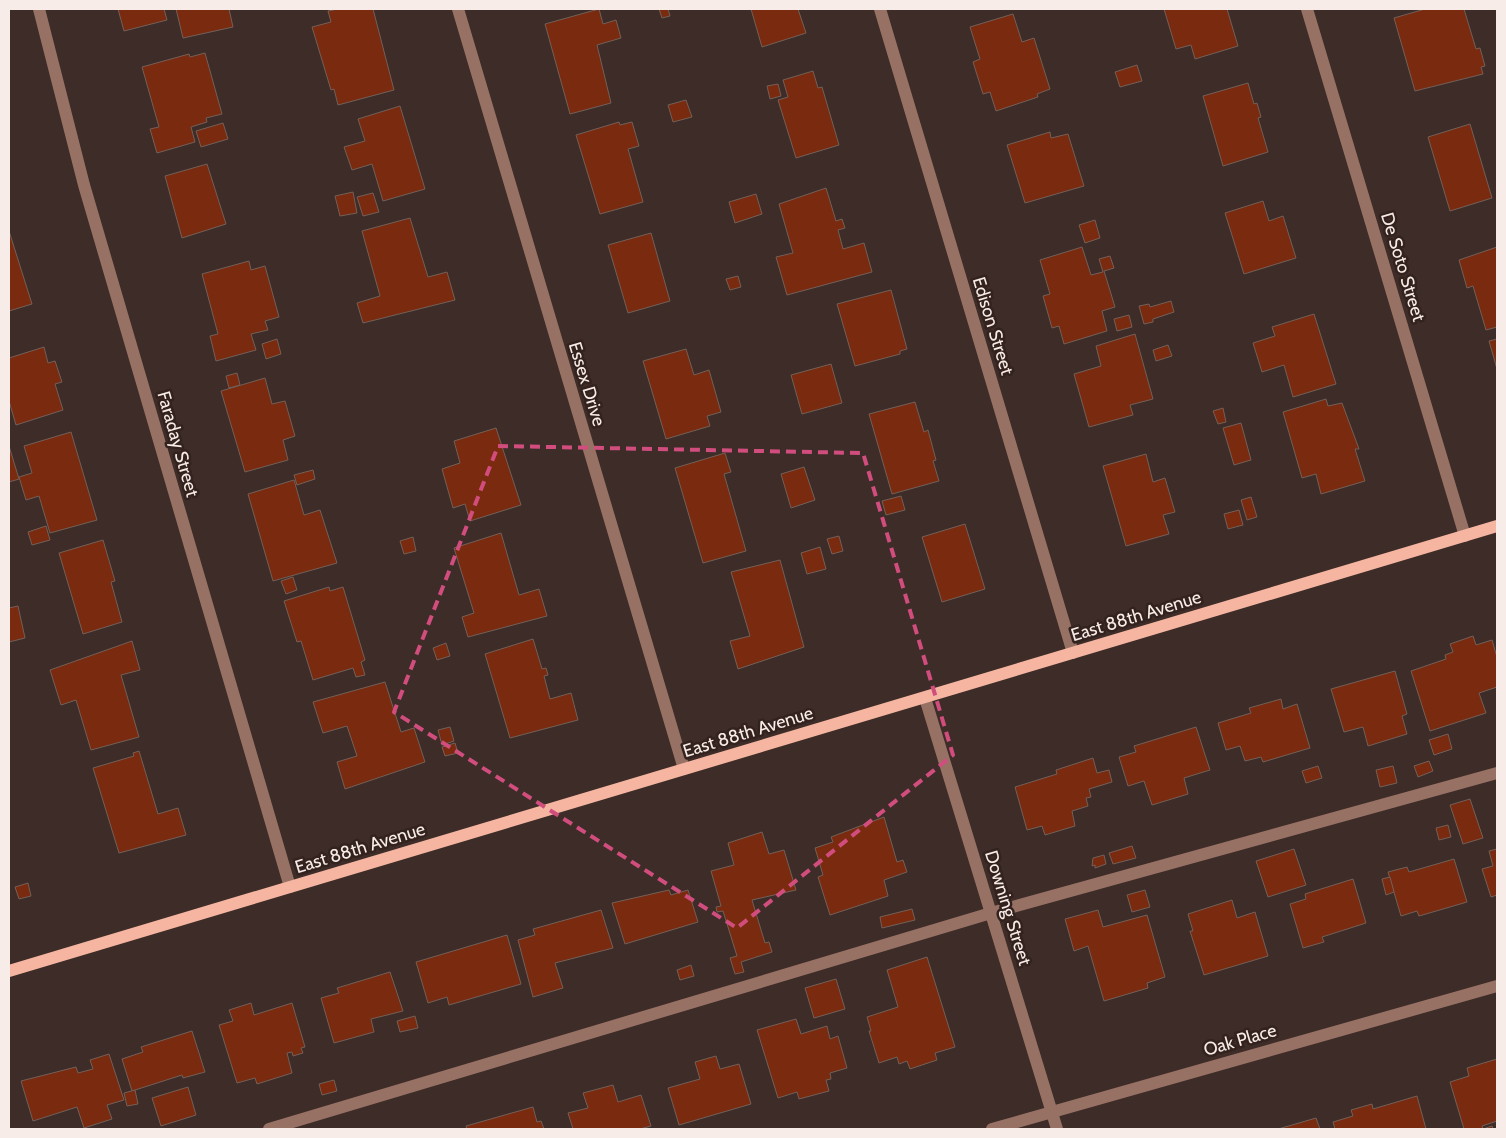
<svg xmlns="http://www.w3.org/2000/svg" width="1506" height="1138" viewBox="0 0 1506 1138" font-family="Cabin,sans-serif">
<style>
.building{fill:#7a2a0e;stroke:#736059}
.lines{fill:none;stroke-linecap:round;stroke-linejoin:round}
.minor{stroke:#987165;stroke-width:12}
.major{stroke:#f5b5a1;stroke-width:12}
.marked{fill:none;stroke:#d04d7e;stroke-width:4;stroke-dasharray:10 6;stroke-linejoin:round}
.labels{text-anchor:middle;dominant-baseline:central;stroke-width:5;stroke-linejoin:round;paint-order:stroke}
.street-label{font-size:18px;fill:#f8ece8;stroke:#33221d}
</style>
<rect width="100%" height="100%" fill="#3d2c27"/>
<g class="building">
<polygon points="118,9 164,9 167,20 124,31"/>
<polygon points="176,9 229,9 233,27 183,38"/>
<polygon points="338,9 373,9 394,90 338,105 334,89 331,90 312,27 331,22 328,11"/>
<polygon points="599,9 603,24 616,20 621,38 597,45 611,103 570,114 545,24"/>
<polygon points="659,9 668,9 670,16 662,18"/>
<polygon points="751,9 798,9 806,33 762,47"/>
<polygon points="1164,9 1227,9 1238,46 1195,59 1191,45 1176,49"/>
<polygon points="1425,9 1464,9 1476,49 1480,48 1485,66 1481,67 1483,74 1415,91 1394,18"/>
<polygon points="1013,14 1022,42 1034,38 1050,89 1037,94 1038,97 996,111 990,92 983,94 973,62 980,59 970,27"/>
<polygon points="205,53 222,114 206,118 207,122 191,127 195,142 157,153 150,129 159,127 142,67 189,54 190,57"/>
<polygon points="1137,65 1142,81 1120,87 1115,72"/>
<polygon points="813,71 818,88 822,87 839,145 796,158 778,100 788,97 783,80"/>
<polygon points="1248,83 1254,104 1257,103 1261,117 1258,118 1268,152 1223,166 1203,96"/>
<polygon points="778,84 781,96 770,99 767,86"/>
<polygon points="686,100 692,117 673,122 668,105"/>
<polygon points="400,106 425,189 383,201 372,164 352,170 344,147 365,141 358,119"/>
<polygon points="619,122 620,125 632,122 639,146 628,149 643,202 600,214 576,135"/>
<polygon points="223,123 228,139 201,147 196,131"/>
<polygon points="1470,124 1492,198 1450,211 1428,137"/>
<polygon points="1050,132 1051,138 1068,134 1084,186 1025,203 1007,145"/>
<polygon points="207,164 226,224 182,238 165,176"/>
<polygon points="826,188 836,221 842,219 845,228 838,230 843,249 864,243 872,272 787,295 776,257 793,253 779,204"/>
<polygon points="353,192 357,213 340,216 335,196"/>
<polygon points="373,193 379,212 363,216 357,197"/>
<polygon points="756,194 762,214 735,223 729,202"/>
<polygon points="1263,201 1269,221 1283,216 1296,258 1244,274 1225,213"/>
<polygon points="410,218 428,277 447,272 455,300 363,323 357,303 380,296 362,231"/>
<polygon points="1095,220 1100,238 1085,243 1079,225"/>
<polygon points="9,231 32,304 9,311"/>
<polygon points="651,233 670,301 628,313 608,245"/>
<polygon points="1082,247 1091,275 1103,272 1099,259 1110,256 1114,268 1104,271 1115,307 1102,311 1107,331 1064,344 1059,326 1052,328 1043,296 1050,294 1040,260"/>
<polygon points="1497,247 1497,327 1486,330 1473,286 1467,288 1459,260"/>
<polygon points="249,261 251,270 265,266 279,317 265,321 268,330 251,334 256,350 216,361 210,336 218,334 202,274"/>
<polygon points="738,276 741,287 730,290 726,279"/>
<polygon points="891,290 907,349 900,351 900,354 855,366 837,304"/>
<polygon points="1171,301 1174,312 1153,319 1153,322 1144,324 1139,306 1149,304 1150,307"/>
<polygon points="1314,314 1336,384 1293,397 1284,365 1262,372 1253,343 1275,336 1272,327"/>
<polygon points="1129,315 1132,327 1117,331 1114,319"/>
<polygon points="1135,334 1153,399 1130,405 1133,415 1089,427 1074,374 1101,366 1096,346"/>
<polygon points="277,339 281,354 266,359 262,344"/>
<polygon points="1497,339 1497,369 1489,341"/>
<polygon points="1168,345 1172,356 1156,361 1153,350"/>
<polygon points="44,347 48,363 55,361 62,382 55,384 63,410 16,425 9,401 9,358"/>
<polygon points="686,349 694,375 709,370 721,412 707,416 710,426 666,439 643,361"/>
<polygon points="831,364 842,403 802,414 791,375"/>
<polygon points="237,373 240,385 229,388 226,376"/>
<polygon points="265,378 272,404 285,401 295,436 283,440 288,460 245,472 221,391"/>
<polygon points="1326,399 1328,406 1342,403 1359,449 1355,449 1365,481 1321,494 1316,474 1302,478 1283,412"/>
<polygon points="915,402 924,432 928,430 936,460 933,461 939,481 892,494 869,414"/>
<polygon points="1223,408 1226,422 1218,424 1213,411"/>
<polygon points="1241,423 1251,460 1234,465 1223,428"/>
<polygon points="496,428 521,505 470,521 465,504 453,508 442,469 460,463 454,441"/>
<polygon points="71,432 97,520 50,533 39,496 26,500 19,477 32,473 24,446"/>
<polygon points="9,446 19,479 9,482"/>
<polygon points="725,453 731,472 724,474 746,551 703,563 675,468"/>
<polygon points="1146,454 1153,482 1165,478 1175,512 1163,515 1169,534 1126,546 1103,466"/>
<polygon points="804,467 815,500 791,508 781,474"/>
<polygon points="313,470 315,479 297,485 294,475"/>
<polygon points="294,480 304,515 320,510 337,563 273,581 248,494"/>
<polygon points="901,496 905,510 886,515 882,501"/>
<polygon points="1251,497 1257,517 1247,520 1241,500"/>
<polygon points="1239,510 1243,525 1228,529 1224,514"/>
<polygon points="965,524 985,589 942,602 922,537"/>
<polygon points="46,526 50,540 32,545 28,532"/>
<polygon points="501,533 519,595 539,589 547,616 468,637 462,617 474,613 454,548"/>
<polygon points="839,536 843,551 832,554 827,539"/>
<polygon points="413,537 416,551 404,554 400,541"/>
<polygon points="103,540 115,581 111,582 122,622 83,634 59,553"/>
<polygon points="820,547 826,569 807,574 801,553"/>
<polygon points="780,560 804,647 738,669 730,641 750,636 731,572"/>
<polygon points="293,577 297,590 286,594 281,581"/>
<polygon points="329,587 330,591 343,587 365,660 361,662 365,675 356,677 353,668 313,680 301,641 297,642 284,601"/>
<polygon points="18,606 25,638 9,642 9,608"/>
<polygon points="1473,636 1476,645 1492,640 1497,657 1497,687 1479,693 1486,713 1430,731 1411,671 1446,659 1445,655 1453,652 1450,644"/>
<polygon points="533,639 542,669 546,668 548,675 544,676 550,699 571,693 578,720 510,738 485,654"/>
<polygon points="132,641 140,670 121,675 139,737 91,750 76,700 61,705 50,670"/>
<polygon points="446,643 450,656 437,660 433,648"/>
<polygon points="1395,671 1407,714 1402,716 1407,734 1368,746 1363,727 1344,732 1331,689"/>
<polygon points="385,682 401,732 414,728 425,762 345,789 337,762 357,756 347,726 323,733 313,702"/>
<polygon points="1281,699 1283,709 1297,704 1310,748 1263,762 1261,757 1245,761 1240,746 1226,750 1218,723 1251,713 1249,708"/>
<polygon points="450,727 454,741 442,745 438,730"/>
<polygon points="1196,727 1210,770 1184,778 1188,794 1152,805 1144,781 1128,786 1119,757 1136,752 1134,746"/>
<polygon points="1448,734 1452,749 1434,755 1429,740"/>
<polygon points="455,743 458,753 445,756 442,747"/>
<polygon points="139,751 158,814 178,808 186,835 119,853 93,768 134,756 133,753"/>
<polygon points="1093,758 1097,773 1109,770 1112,782 1089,789 1091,797 1086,798 1088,806 1072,811 1075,826 1045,835 1042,826 1027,830 1015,787 1057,774 1056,770"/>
<polygon points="1429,761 1433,771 1418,777 1414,766"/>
<polygon points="1318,766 1322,778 1306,783 1302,771"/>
<polygon points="1393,766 1397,783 1380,787 1376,770"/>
<polygon points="1470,799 1483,838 1463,844 1450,805"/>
<polygon points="884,817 897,862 903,860 907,872 884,880 888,896 830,915 818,877 823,875 815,848 833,842 831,837"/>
<polygon points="1448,825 1451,837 1439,840 1436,828"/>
<polygon points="762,832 769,854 784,850 796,890 752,900 765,943 769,942 772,952 741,962 744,972 735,974 730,958 737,956 723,911 717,912 716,907 721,906 711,871 734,865 728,843"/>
<polygon points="1132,846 1136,858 1113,864 1109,853"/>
<polygon points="1294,849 1306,885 1268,897 1256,861"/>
<polygon points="1497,849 1497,895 1491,897 1482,869 1493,866 1489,851"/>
<polygon points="1104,855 1106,864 1095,868 1095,865 1092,866 1093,858"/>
<polygon points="1454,859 1467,902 1419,916 1417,911 1401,916 1388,872 1407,867 1409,872"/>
<polygon points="1390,877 1394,892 1386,895 1382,879"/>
<polygon points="1353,879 1366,923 1322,937 1324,942 1303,948 1290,904 1306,899 1305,894"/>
<polygon points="28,883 31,896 19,899 15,887"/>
<polygon points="669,890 671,895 688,890 698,922 625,944 612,903"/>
<polygon points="1145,890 1150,907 1132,912 1127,895"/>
<polygon points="1232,900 1237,918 1255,912 1268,956 1204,975 1190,931 1193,931 1188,914"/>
<polygon points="912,909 915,920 882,928 880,917"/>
<polygon points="601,910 613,948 555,963 563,988 533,997 518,940 535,935 533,929"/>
<polygon points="1098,910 1103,927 1147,915 1165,977 1147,983 1148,988 1104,1001 1088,946 1074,951 1065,919"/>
<polygon points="507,935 521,984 449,1005 447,997 428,1003 416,962"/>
<polygon points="927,957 955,1047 935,1053 937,1060 910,1069 907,1061 899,1064 897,1057 879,1063 869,1031 871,1031 867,1017 898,1007 887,970"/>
<polygon points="691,965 694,976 680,980 677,970"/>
<polygon points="390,972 403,1011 371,1019 374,1032 334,1043 321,998 339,993 337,988"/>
<polygon points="836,979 845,1009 814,1018 805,988"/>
<polygon points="251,1003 254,1015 292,1003 305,1047 301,1048 303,1053 293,1056 292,1052 287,1053 292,1073 257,1084 255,1078 237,1083 219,1025 233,1021 229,1010"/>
<polygon points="415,1016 418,1028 400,1032 397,1021"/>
<polygon points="796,1019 801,1034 827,1026 830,1039 838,1036 847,1068 830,1073 831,1079 826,1080 829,1091 799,1099 797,1092 778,1098 757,1030"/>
<polygon points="192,1031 205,1072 183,1078 182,1075 132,1091 122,1059 143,1052 141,1047"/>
<polygon points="109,1054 124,1100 107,1105 112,1119 84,1128 77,1107 33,1121 21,1081 76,1067 78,1073 93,1069 90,1060"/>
<polygon points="716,1056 720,1069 739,1064 751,1104 679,1125 668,1088 700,1079 695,1062"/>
<polygon points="1497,1059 1497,1121 1482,1126 1483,1129 1492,1126 1493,1129 1464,1129 1450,1082 1469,1076 1467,1068"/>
<polygon points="334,1080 337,1091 322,1095 319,1084"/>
<polygon points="613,1085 618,1102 641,1095 651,1126 640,1129 573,1129 568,1113 588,1108 583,1093"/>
<polygon points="188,1087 196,1115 161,1126 152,1098"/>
<polygon points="135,1090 138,1104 127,1106 124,1093"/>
<polygon points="1417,1096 1426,1129 1335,1129 1333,1122 1353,1116 1351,1110 1372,1104 1373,1109"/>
<polygon points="533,1107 537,1122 541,1121 544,1129 467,1129 466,1126"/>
<polygon points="1316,1118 1320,1129 1278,1129 1292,1125"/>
</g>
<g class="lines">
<g class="minor">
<polyline points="39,9 84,185 290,887"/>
<polyline points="458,9 684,769"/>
<polyline points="880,9 1073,653"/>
<polyline points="1307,9 1465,536"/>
<polyline points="925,698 1057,1129"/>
<polyline points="269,1129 991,913 1497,773"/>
<polyline points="992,1129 1497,986"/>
</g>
<polyline class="major" points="9,971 1497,526"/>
</g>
<path class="marked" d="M498 446 863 453 953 755 737 928 394 712Z"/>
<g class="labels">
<g class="street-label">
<text transform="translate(1403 267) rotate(73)">De Soto Street</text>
<text transform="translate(993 326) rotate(73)">Edison Street</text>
<text transform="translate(587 384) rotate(73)">Essex Drive</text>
<text transform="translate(178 444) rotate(74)">Faraday Street</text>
<text transform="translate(1136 616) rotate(-17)">East 88th Avenue</text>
<text transform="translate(748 732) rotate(-17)">East 88th Avenue</text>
<text transform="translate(360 848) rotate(-17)">East 88th Avenue</text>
<text transform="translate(1008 908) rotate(73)">Downing Street</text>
<text transform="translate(1240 1040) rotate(-16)">Oak Place</text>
</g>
</g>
<rect width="1506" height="1138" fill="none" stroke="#f8ece8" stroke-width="20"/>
</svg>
